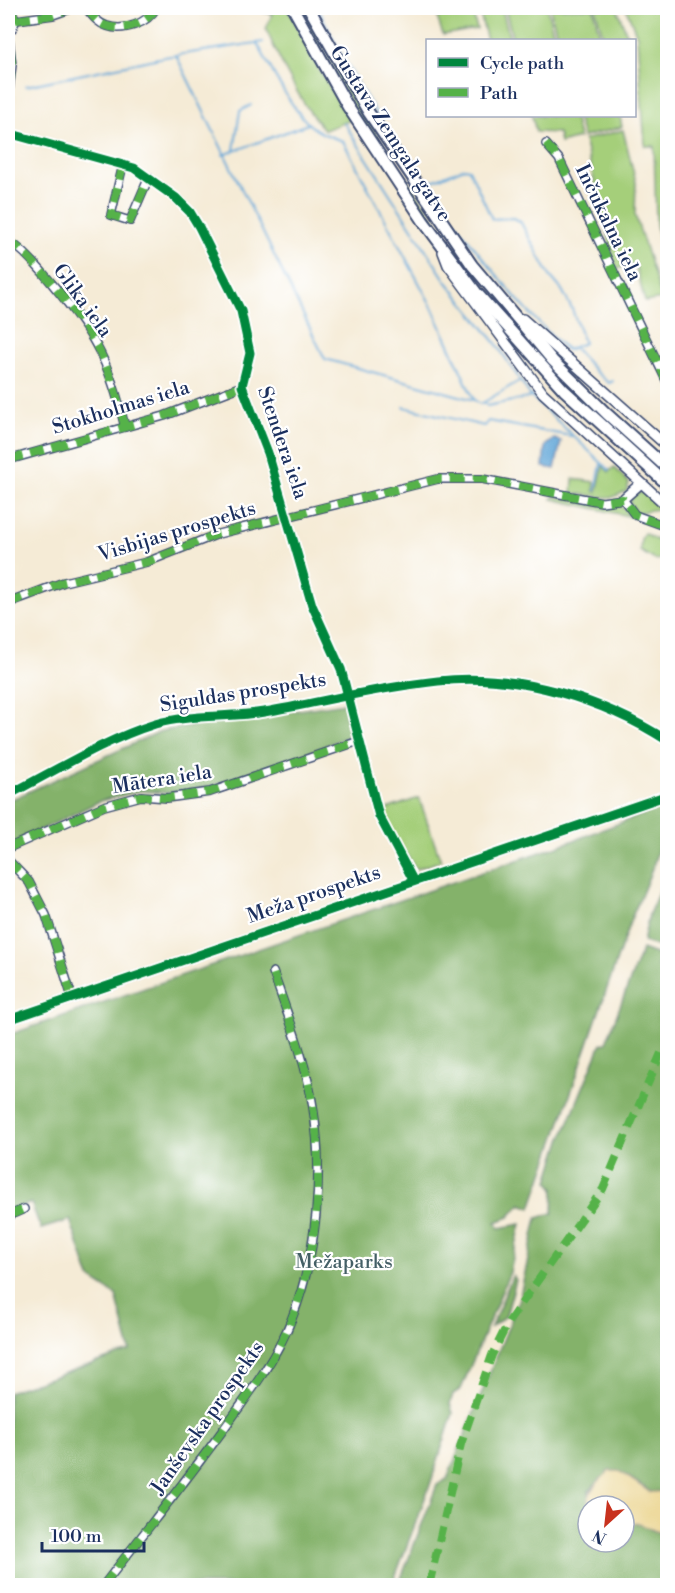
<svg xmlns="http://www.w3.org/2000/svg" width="675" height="1593" viewBox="0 0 675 1593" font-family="'Libre Bodoni',serif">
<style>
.green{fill:#a5cf7a;stroke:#607f6c;stroke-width:1.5}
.forest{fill:#84b26a;stroke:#507064;stroke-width:1.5}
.sand{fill:#eeda9e;stroke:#84847e;stroke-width:1.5}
.water{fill:#63a7d8;stroke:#3f6b9b;stroke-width:1.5}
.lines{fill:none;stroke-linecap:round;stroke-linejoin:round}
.stream{stroke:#63a7d8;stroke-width:2}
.street-casing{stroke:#3c4b70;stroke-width:10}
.secondary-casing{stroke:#3c4b70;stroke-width:12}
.primary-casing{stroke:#3c4b70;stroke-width:14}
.street{stroke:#fff;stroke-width:7}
.secondary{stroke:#fff;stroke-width:9}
.primary{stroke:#fff;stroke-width:10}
.quiet{stroke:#55b248;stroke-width:8;stroke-dasharray:15 8;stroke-linecap:butt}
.cycleway-casing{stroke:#fff;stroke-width:13}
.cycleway{stroke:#00873e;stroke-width:9}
.labels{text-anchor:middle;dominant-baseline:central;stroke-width:4.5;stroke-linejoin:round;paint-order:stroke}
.street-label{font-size:20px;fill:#1b2f5e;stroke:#fff}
.park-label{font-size:20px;fill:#445f66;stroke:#fff}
</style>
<rect width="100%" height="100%" fill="#fff"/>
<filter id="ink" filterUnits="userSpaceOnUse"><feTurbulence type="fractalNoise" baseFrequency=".0167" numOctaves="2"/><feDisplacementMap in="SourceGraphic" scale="12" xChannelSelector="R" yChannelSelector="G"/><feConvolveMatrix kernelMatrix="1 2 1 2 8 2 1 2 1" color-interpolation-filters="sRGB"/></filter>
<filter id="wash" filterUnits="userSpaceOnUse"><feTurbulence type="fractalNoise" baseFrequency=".008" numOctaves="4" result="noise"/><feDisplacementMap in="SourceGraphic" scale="24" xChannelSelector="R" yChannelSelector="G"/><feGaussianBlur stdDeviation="1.35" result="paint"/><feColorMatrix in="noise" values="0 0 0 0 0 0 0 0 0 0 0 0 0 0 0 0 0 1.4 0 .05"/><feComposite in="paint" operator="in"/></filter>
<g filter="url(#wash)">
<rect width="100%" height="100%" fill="#f5ebd6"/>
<g class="green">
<path d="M255 8H288L320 71 351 120 325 130C303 109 278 57 266 29L272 14 256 10Z"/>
<path d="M297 8H303C327 58 358 106 389 153 458 258 528 347 621 434L619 436C569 389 520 341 477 287 409 200 350 105 297 8Z"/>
<polygon points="481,8 502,8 510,40 487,40 479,11"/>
<polygon points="505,8 547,8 555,40 513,40"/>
<polygon points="550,8 593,8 601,40 558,40"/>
<polygon points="595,8 617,8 629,40 604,40"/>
<polygon points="626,8 667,8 667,299 656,223 654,146 645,146 637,36"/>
<polygon points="472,10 477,29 443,35 437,17"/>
<polygon points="532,116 574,116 579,138 560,143 558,133 536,132"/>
<polygon points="577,116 620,116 622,127 583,137"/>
<polygon points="623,130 636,182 635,215 662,299 645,302 635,264 616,269 584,140"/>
<polygon points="603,466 609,472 614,467 629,483 627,491 611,498 572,493 573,479 595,482 594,491 597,492"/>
<polygon points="644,492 667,512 667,516 657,509 636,513 629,501 637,493"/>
<polygon points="554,496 604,505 617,503 633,517 552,499"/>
<polygon points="644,533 658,541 667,541 666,558 655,560 640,551 641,539"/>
<polygon points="419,798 441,861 416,869 393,835 384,810"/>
</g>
<g class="forest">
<polygon points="344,703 349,736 297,758 209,787 168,793 140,791 100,801 8,846 8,801 161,731"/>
<path d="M665 806C664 846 647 883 631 919L531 1208 521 1204 509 1217 496 1222 499 1228 521 1224 510 1272 461 1389 453 1394 450 1404 453 1413 430 1485 392 1585H8V1392L130 1351 116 1295 90 1278 70 1220 41 1229 31 1203 8 1212V1035L561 845Z"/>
<polygon points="667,873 667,936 663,948 643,942 649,914"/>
<polygon points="642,949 661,956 657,967 668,971 667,1491 651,1492 627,1476 609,1471 589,1490 588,1542 624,1542 624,1522 639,1524 667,1536 667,1585 398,1586 437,1485 447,1479 519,1300 537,1218 553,1213 554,1188 548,1181 560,1143 601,1044 606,1043"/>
<polygon points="513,1275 516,1280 506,1316 491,1327"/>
</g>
<path class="sand" d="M609 1471H619L650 1492 667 1491V1536L639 1524 624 1522V1506H588V1508C586 1490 597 1483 609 1471Z"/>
<polygon class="water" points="554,439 561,441 555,469 543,467 545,446"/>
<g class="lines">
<g class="stream">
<path d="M318 8C353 83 405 163 458 227 493 270 525 313 567 350L584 343 572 309 562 290 550 276 520 221 513 218 492 219 469 169 464 168 425 184"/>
<path d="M257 43C269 65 291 109 310 125 319 133 331 137 343 141L432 307 474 400 481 404 519 381"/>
<polyline points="176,55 325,359 474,400"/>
<polyline points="26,86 164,57 263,42"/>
<polyline points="344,123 446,281 495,342 530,395 609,470"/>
<polyline points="234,150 240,111 251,105"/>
<polyline points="223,155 308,124"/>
<polyline points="574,348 597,373 609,383 613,381"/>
<polyline points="484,402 487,406 532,397"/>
<polyline points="404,407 484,426 488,421 571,436"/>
<polyline points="596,490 601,464"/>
</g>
</g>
</g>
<g filter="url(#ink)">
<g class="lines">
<defs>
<g id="street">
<path d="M86 8C92 15 97 23 107 26 124 32 148 23 156 8"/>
<polyline points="8,11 12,12 16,20 12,29 8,30 12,65 8,98"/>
<polyline points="16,20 53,15 73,8"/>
<polyline points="8,133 134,168 176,198 190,212 199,227 241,311 250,353 242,386 268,453 312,605 341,669 379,816 413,880"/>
<polyline points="546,144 559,159 668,384"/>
<polyline points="123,165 111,215 130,221 149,177"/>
<path d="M8 241C29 250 84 322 96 345 110 370 118 399 125 427"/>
<polyline points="8,460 164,416 242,386"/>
<polyline points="8,603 64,582 147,562 218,534 438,479 482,479 602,502 623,499 635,515 668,527"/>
<path d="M8 795C55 771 104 740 155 724 190 714 228 718 264 712 322 702 379 687 438 681 516 672 603 699 668 741"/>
<polyline points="8,848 104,806 141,796 167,798 210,792 359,741"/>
<polyline points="8,860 29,882 46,915 72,997"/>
<polyline points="8,1216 24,1209"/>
<path d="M103 1586C145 1531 188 1479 228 1423 252 1390 277 1357 292 1318 317 1255 324 1174 313 1107 306 1061 288 1016 273 972"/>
</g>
<g id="secondary">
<polyline points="443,252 448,265 543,393 668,507"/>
<polyline points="523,319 668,447"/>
<polyline points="623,499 640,484"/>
<polyline points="8,1020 668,795"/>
</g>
<g id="primary">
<polyline points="293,8 348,107 424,222 476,292 564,390 668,485"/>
<polyline points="309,8 369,113 472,265 553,361 607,414 668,469"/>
</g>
</defs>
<use href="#street" class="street-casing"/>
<use href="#secondary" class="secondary-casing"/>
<use href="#primary" class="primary-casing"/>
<use href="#street" class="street"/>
<use href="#secondary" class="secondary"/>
<use href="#primary" class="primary"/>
<g class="quiet">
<path d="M86 8C92 15 97 23 107 26 124 32 148 23 156 8"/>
<polyline points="8,11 12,12 16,20 12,29 8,30 12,65 8,98"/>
<polyline points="16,20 53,15 73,8"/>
<polyline points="546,144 559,159 668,384"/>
<polyline points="123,165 111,215 130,221 149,177"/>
<path d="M8 241C29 250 84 322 96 345 110 370 118 399 125 427"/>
<polyline points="8,460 164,416 242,386"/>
<polyline points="8,603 64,582 147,562 218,534 438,479 482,479 602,502 623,499 635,515 668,527"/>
<polyline points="8,848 104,806 141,796 167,798 210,792 359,741"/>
<polyline points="8,860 29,882 46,915 72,997"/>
<polyline points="8,1216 24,1209"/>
<path d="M103 1586C145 1531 188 1479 228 1423 252 1390 277 1357 292 1318 317 1255 324 1174 313 1107 306 1061 288 1016 273 972"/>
<polyline points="429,1586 461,1444 492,1355 509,1321 603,1189 661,1053"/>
</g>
<defs>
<g id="cycleway">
<polyline points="8,133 134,168 176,198 190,212 199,227 241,311 250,353 242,386 268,453 312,605 341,669 379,816 413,880"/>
<path d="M8 795C55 771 104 740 155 724 190 714 228 718 264 712 322 702 379 687 438 681 516 672 603 699 668 741"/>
<polyline points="8,1020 668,795"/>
</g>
</defs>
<use href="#cycleway" class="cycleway-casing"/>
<use href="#cycleway" class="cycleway"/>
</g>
</g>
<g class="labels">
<g class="street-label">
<text transform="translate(390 134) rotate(57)">Gustava Zemgala gatve</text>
<text transform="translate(608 223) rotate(64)">Inčukalna iela</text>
<text transform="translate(82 301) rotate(54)">Glika iela</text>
<text transform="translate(121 408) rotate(-17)">Stokholmas iela</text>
<text transform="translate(282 443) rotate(71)">Stendera iela</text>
<text transform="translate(177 532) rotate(-17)">Visbijas prospekts</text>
<text transform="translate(243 693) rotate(-9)">Siguldas prospekts</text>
<text transform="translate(162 780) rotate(-9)">Mātera iela</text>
<text transform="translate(314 895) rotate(-19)">Meža prospekts</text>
<text transform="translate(208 1418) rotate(-55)">Janševska prospekts</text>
</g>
<g class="park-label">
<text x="344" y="1262">Mežaparks</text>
</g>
</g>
<rect width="675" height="1593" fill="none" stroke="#fff" stroke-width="30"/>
<rect x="426" y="39" width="210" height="78" fill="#ffffff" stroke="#a4acbf" stroke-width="1.5"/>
<rect x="438" y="58" width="30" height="9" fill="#00873e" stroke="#a4acbf" stroke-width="1.5"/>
<text x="480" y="69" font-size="18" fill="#1b2f5e">Cycle path</text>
<rect x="438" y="88" width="30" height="9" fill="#55b248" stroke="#a4acbf" stroke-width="1.5"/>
<text x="480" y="99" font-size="18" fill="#1b2f5e">Path</text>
<g transform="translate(606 1524) rotate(207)"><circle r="28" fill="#ffffff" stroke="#a4acbf" stroke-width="1.5"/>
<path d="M0-4.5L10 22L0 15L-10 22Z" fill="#c8321e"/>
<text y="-9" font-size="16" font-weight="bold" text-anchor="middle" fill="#1b2f5e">N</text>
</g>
<path d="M42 1542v9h102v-9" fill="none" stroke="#1b2f5e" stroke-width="3"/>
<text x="51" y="1542" font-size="18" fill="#1b2f5e" stroke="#ffffff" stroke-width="4.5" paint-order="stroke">100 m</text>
</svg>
